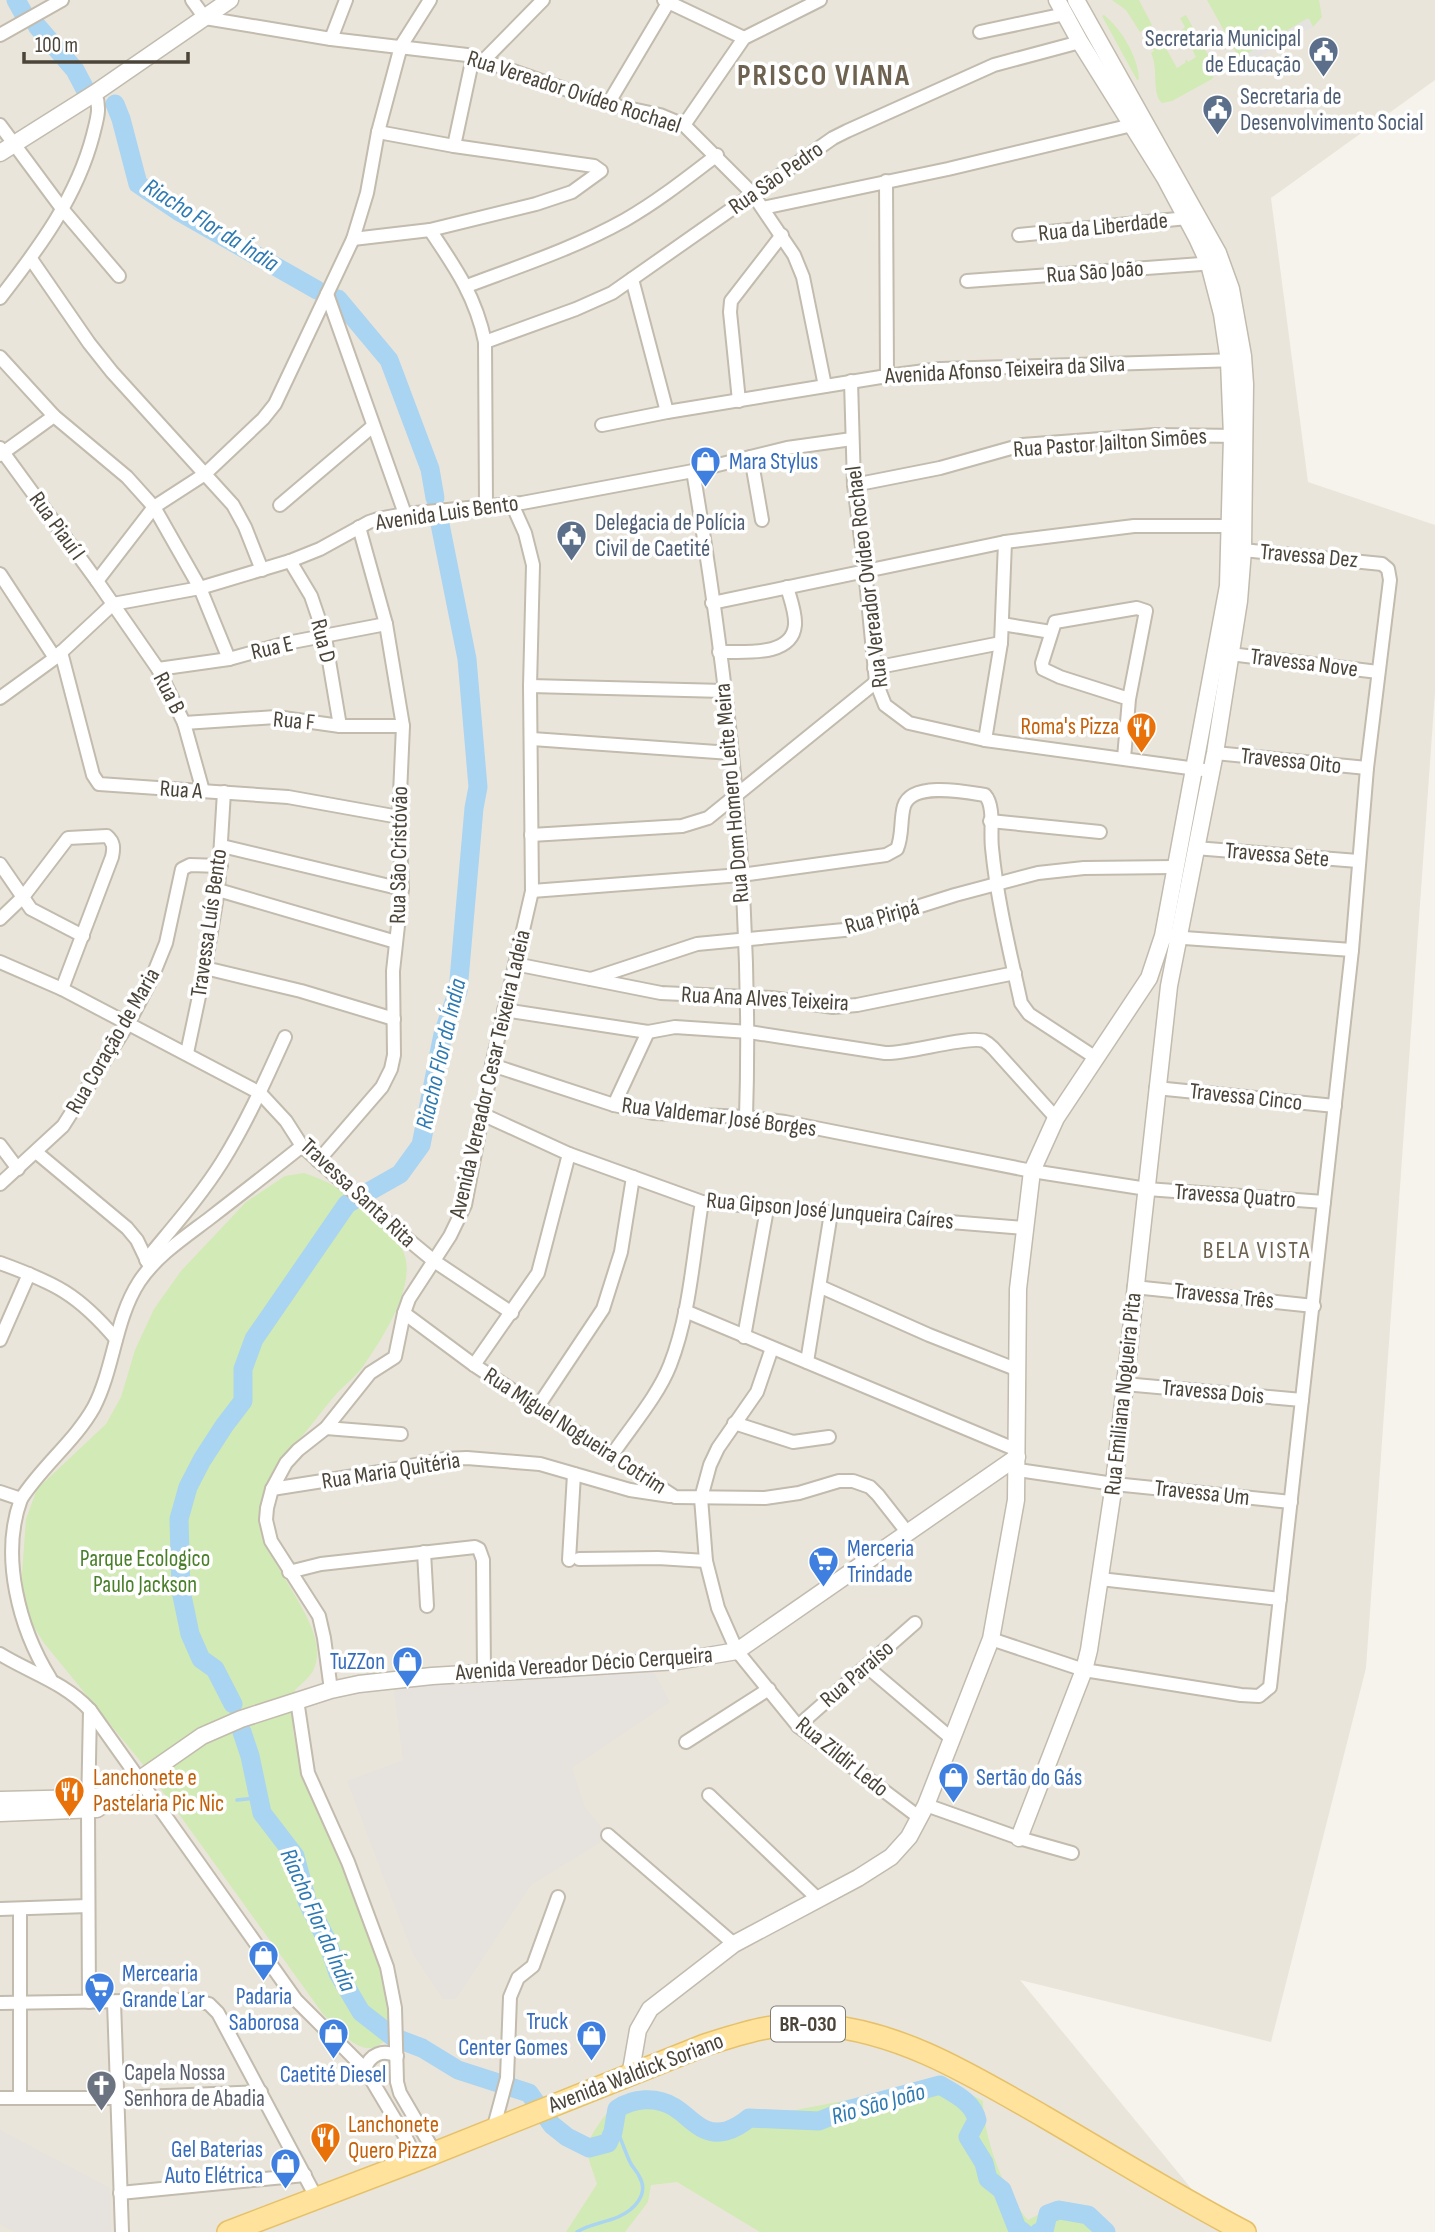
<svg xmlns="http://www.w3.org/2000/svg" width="1435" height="2232" viewBox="0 0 1435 2232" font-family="'Sofia Sans Condensed',sans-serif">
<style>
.residential{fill:#eae5da}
.industrial{fill:#e6e2dd}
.green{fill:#d2eab5}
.parking{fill:#e5e3e0}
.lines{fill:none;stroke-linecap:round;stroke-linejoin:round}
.stream{stroke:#a9d4f2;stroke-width:3.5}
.river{stroke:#a9d4f2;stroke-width:19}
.minor-casing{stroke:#c2bbae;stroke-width:16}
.tertiary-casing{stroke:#c2bbae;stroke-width:19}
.primary-casing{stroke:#e6c16a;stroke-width:24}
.minor{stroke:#fff;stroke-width:12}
.tertiary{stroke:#fff;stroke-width:16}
.primary{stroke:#ffe39c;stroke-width:21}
.labels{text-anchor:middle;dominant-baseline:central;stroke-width:7;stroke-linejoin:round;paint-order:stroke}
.shield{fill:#fff;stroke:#817c74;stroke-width:2}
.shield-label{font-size:21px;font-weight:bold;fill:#4b4439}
.service-label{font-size:23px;fill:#4e5e75;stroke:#fff;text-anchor:start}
.street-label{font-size:23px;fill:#4b4439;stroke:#fff}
.shop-label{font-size:23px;fill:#366cbe;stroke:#fff;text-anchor:start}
.food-label{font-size:23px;fill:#c56008;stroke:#fff;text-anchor:start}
.park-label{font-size:23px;fill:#4a7f2a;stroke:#fff}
.worship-label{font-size:23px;fill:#5b616d;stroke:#fff;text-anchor:start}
.water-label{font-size:24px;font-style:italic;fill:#2e7ab2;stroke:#fff}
.neighbourhood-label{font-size:24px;letter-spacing:2px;fill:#6e6250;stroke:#fff}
.district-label{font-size:30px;font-weight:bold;letter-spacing:2px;fill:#6e6250;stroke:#fff}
</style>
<rect width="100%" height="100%" fill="#f6f3ec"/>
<polygon class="residential" points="0,0 1435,0 1435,80 1271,198 1308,482 1435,525 1435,692 1366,1668 1271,2042 1020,1980 1227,2232 0,2232"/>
<g class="industrial">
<polygon points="654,1672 670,1702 572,1768 585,1807 601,1827 601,1842 531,1885 456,1999 443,1999 413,1954 347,1781 403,1760 393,1684"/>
<polygon points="0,2130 110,2188 111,2232 14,2232 0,2224"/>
</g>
<g class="green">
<polygon points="1112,0 1139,0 1152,25 1140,32 1126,10"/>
<polygon points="1207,0 1319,0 1322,17 1313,27 1309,19 1245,55 1249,62 1240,66 1231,58 1237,54"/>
<path d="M1104 15C1122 30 1137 55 1139 79L1137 80 1102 16Z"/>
<path d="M1186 15 1214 66 1215 73 1212 79 1172 101 1162 103C1151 93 1159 69 1151 53L1154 51 1148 41 1159 36 1177 68 1185 63 1186 59 1188 62 1196 57 1182 30 1185 27 1180 18Z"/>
<path d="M304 1173C338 1184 362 1202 386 1228 391 1235 398 1241 402 1249 420 1281 382 1339 364 1365 357 1375 347 1383 338 1392 327 1404 318 1417 308 1429 288 1453 264 1477 261 1510 255 1563 336 1624 313 1671 309 1678 301 1684 295 1690L293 1731 297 1751C315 1800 403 1995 390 2034 389 2039 384 2042 379 2045 359 2058 336 2027 323 2014L145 1767 44 1643 32 1624 23 1600 22 1574 26 1519 37 1489 106 1424 121 1397 135 1350 154 1309 181 1271 246 1202 285 1176Z"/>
<path d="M927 2082 954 2085 983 2101C983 2136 1004 2194 1028 2220L1059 2204 1075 2205 1116 2232H760L677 2182 651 2185 648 2202 625 2232H566L597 2184C586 2150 581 2149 603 2118 624 2089 664 2099 693 2113 699 2116 705 2122 712 2123 717 2124 724 2123 729 2123L884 2093Z"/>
</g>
<polygon class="parking" points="1308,18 1313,27 1249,62 1245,55"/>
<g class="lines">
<g class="stream">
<polyline points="237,1800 257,1798"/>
<path d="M577 2232C589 2224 604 2223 618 2217 634 2210 650 2194 639 2176 637 2171 632 2167 630 2162 624 2149 620 2135 613 2122"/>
</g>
<g class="river">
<polyline points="16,0 25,16"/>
<polyline points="37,26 75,70 85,89"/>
<polyline points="115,104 121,119 138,184 178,211 317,290"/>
<polyline points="338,299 389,360 430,469 435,498"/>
<polyline points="233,1704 215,1669 201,1659 190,1634 181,1591 179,1519 188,1487 202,1460 224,1426 243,1401 243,1369 254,1339 347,1204 400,1174 421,1145 443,1034 458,991 474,808 478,787 467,659 439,519"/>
<path d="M242 1732 250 1756 262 1813 295 1856 307 1901 328 1943 338 1973 361 2012 393 2037 422 2048 458 2070 529 2093 552 2125 567 2137 589 2148 608 2143 613 2132 617 2109C633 2098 656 2096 674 2107 692 2118 702 2137 726 2131 736 2128 741 2125 749 2118L819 2121 844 2111 940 2085C955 2094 973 2102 977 2120L968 2137 984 2163 988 2179 1002 2190 1017 2228 1023 2232"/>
<polyline points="1039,2232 1044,2231 1048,2214 1059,2210 1088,2215 1106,2232"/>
</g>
<defs>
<g id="minor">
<polyline points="192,0 205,18 331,39 467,55 608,104 660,115 684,125 752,193 794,255 803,277 825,386"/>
<polyline points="664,0 744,38"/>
<polyline points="980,32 1065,14"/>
<polyline points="0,35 62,0"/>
<polyline points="331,39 346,0"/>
<polyline points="484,60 543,0"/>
<polyline points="608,104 668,3"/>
<polyline points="0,125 63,210 119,276"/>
<polyline points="684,125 744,38 820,0"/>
<polyline points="454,146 473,57"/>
<polyline points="886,181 887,376"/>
<polyline points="763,208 948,169 1132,125"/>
<path d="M430 230C455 267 476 297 485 342L486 507"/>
<polyline points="1019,235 1187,218"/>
<polyline points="353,239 430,230 536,204 572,192 601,171 594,166 454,146 378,132"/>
<polyline points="31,259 89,343 112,372 233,505 245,527 262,570"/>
<polyline points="632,279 667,412"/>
<polyline points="967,281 1215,263"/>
<path d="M467 286C520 266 575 248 625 220 658 201 687 178 717 155"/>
<polyline points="327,294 405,514"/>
<path d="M0 298C39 248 77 197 93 135 97 119 101 108 95 93"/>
<polyline points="485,342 576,309 612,293 833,138 847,131 994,65 1080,42"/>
<polyline points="0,357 54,416 127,477 154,507 200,588 229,659"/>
<polyline points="851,381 854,485 865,570 876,682 885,705 909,723 985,740 1211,771"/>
<polyline points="739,401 730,312 731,301 782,235"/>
<polyline points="602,425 667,412 887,376 940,369 1238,360"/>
<polyline points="0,448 97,581 158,669 184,723 203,791"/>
<polyline points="0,455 54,416"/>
<polyline points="751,457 762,520"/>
<path d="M693 471C729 683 753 901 746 1117"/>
<polyline points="854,485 940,468 1022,445 1155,435 1240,436"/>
<polyline points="280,505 373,426"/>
<polyline points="290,561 311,596 325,637 340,726"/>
<polyline points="0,574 55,658"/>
<polyline points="97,581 154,507 205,474 263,419 275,404 353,239 367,193 378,132 401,46 430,0"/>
<polyline points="712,603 1005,542 1134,526 1236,526"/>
<polyline points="1002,624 1051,632"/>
<polyline points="61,652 93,775 99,784 288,797 399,817"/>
<path d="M719 652C742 651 792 658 795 625 796 613 790 598 787 587"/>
<polyline points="1230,654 1378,672"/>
<polyline points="874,668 1001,643"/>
<polyline points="158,669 229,659 287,643 386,624"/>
<polyline points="530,686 724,691"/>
<polyline points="0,698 55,658 113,604 200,588 290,561 320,549 369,522 378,519 405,514 522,503 693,471 787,448 852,439"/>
<polyline points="184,723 276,717 340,726 403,726"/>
<polyline points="532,739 731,753"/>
<polyline points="985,740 1001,643 1005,542"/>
<polyline points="1215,753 1367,768"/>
<polyline points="1124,758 1129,699 1146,611 1137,608 1055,622 1042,663 1043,669 1060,677 1129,699"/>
<polyline points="990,821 1100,832"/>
<polyline points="531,835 682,826 708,818 876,682"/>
<polyline points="222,846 402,889"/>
<polyline points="1195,848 1358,861"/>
<polyline points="0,864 31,909 83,936"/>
<polyline points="218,890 396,942"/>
<path d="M532 891 741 875 886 855 897 849C903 835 900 820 904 806 912 781 966 792 985 795 995 806 990 832 992 848 997 900 1010 952 1021 1003L1029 1014 1096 1058"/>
<path d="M0 919 23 897 68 838 107 836C114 842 114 848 112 857L62 989"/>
<polyline points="1170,937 1352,950"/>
<polyline points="0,962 62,989 260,1093 286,1121 302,1146 394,1228 434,1261 512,1313"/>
<polyline points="515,964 661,993 772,998 833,1007 857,1005 1015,973"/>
<polyline points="205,968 301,991 394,1019"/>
<polyline points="591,979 697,944 844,930 955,895 1038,873 1084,868 1175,867"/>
<path d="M504 1010 648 1032 675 1027 749 1032 885 1053C908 1054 969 1035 984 1041 986 1042 992 1047 993 1048L1056 1118"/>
<polyline points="187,1053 205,968 218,890 224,792"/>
<polyline points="492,1065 614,1105 653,1113 746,1117 785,1122 1032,1171 1147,1189 1324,1202"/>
<polyline points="1156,1088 1335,1106"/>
<polyline points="614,1105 648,1032"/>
<polyline points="484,1115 569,1154 702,1202 1024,1228"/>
<polyline points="0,1145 18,1169"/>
<polyline points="36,1152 127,1228 137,1240 149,1265"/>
<polyline points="318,1161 382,1087 391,1069 394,1055 393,971 402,889 399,817 403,726 386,624 359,527"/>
<polyline points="0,1184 63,1126 128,1024 151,980 166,943 182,869 190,865 221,866"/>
<path d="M146 1260C172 1228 200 1197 222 1162 247 1122 266 1079 285 1037"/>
<path d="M0 1263C55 1283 78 1294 116 1339"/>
<polyline points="821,1287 929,1335 1018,1370"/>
<polyline points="1134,1287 1314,1306"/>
<polyline points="685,1311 1017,1450"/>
<polyline points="404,1313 474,1365 675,1497 765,1498 799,1493 839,1481 853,1481 870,1487 878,1495 907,1532"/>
<polyline points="744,1337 767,1209"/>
<polyline points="0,1340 29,1274"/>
<polyline points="772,1348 757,1392 718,1448 710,1465 701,1498 706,1561 718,1608 737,1651 798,1726 920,1818"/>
<polyline points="807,1362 831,1213"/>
<polyline points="474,1365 538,1273 569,1154"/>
<polyline points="1124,1384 1302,1400"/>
<polyline points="537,1408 603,1309 621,1252 633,1177"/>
<polyline points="734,1423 793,1442 829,1437"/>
<polyline points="326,1428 401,1434"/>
<path d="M612 1455C630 1428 658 1396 670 1365 690 1314 693 1256 702 1202"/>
<polyline points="1018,1470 1114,1484 1291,1502"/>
<polyline points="272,1489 386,1471 444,1459 467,1458 540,1464 630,1490 670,1496"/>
<polyline points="0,1492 21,1499"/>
<polyline points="424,1552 427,1606"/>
<polyline points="579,1559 658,1558 706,1561"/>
<polyline points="569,1560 574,1474"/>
<polyline points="289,1572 321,1564 475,1547 479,1549 483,1560 484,1673"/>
<polyline points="1100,1579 1280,1599"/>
<polyline points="991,1639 1084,1670 1241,1695 1259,1696 1270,1687 1352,950 1367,768 1390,580 1388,569 1382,564 1243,550"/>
<path d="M0 1654C31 1673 64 1682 90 1710L296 2000 365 2069 406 2138 417 2160"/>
<polyline points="866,1666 952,1739"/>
<path d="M50 1678C19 1628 0 1556 21 1499 42 1466 75 1441 94 1407 114 1368 115 1319 139 1282 156 1256 185 1237 210 1218 241 1194 272 1170 302 1146"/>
<polyline points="331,1690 324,1638 319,1616 271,1541 266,1520 267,1508 272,1489 286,1463 298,1450 326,1428 370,1373 395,1357 404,1313 409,1299 450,1236 465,1205 492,1065 532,891 530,686 533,565 525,533 512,504"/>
<polyline points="297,1700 308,1773 348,1862 387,1967 395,2008 397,2082 400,2093 435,2153"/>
<polyline points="798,1726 915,1623"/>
<polyline points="686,1742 769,1689"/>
<polyline points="709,1795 818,1899"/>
<polyline points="926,1805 1019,1838 1072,1853"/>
<polyline points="608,1835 734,1944"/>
<polyline points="0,1909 88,1906"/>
<polyline points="89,2002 88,1811 90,1710"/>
<polyline points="114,2002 122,2232"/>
<polyline points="0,2003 193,2000 209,2004 218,2013 316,2197"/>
<path d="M365 2069C370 2054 383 2049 397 2056"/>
<polyline points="20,2097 20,1909"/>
<polyline points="0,2098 118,2098 261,2092"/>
<polyline points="493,2130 507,2078 510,1997 518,1978 533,1966 558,1897"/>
<polyline points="120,2193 305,2175"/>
</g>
<g id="tertiary">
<polyline points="0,153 95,93 230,0"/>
<polyline points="0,1800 88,1798 115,1794"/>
<polyline points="0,1813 97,1809 202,1736 241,1719 331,1690 359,1684 432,1676 678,1661 737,1651 1017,1457"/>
<polyline points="1019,1838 1084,1670 1089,1650 1114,1484 1169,986 1215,753 1239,601 1243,550 1245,384 1243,356 1231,289 1218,253 1076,0"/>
<polyline points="630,2076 638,2030 650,2009 734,1944 858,1878 891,1857 909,1837 926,1805 991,1639 1016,1500 1018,1289 1032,1171 1056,1118 1149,978 1163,936 1228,586 1232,436 1229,361 1222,314 1209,264 1197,238 1165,178 1080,42 1057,0"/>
</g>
<path id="primary" d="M228 2232 417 2160 705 2045C742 2033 779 2021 819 2025 901 2031 973 2076 1043 2116 1110 2155 1176 2196 1245 2232"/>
</defs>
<use href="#minor" class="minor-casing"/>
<use href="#tertiary" class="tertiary-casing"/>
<use href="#primary" class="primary-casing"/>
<use href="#minor" class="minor"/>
<use href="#tertiary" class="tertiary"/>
<use href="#primary" class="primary"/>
</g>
<defs>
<symbol id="civic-pin" viewBox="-11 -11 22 30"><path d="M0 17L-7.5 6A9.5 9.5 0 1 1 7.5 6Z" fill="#5c6f8a" stroke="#fff"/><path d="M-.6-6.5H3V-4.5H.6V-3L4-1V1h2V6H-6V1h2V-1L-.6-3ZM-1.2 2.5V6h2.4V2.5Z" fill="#fff"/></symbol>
<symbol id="shop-pin" viewBox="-11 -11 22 30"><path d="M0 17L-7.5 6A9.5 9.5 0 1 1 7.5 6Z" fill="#3f7fe0" stroke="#fff"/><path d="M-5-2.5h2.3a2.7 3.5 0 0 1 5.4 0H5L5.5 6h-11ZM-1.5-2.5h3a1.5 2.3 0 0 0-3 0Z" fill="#fff"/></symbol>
<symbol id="restaurant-pin" viewBox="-11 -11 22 30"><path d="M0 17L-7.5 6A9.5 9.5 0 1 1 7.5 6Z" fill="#e8710a" stroke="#fff"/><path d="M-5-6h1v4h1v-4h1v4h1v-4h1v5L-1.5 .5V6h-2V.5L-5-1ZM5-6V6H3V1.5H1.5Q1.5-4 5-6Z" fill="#fff"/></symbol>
<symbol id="supermarket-pin" viewBox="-11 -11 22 30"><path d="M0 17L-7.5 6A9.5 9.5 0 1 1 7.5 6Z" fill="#3f7fe0" stroke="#fff"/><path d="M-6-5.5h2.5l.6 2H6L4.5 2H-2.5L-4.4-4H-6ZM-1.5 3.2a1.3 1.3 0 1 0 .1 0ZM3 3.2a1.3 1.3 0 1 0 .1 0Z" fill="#fff"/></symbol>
<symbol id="church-pin" viewBox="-11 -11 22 30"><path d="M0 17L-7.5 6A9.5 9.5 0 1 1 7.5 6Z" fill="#6b7280" stroke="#fff"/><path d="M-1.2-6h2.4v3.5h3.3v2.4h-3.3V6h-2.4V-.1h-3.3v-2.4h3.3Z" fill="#fff"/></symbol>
</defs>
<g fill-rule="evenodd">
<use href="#civic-pin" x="1306" y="34" width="35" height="47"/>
<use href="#civic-pin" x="1200" y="92" width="35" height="47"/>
<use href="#shop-pin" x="688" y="444" width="35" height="47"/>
<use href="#civic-pin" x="554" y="518" width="35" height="47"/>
<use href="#restaurant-pin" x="1124" y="710" width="35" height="47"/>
<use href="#supermarket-pin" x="806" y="1544" width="35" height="47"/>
<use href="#shop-pin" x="390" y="1644" width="35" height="47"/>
<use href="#shop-pin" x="936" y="1760" width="35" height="47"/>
<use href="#restaurant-pin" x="52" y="1774" width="35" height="47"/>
<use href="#shop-pin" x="246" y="1938" width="35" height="47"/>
<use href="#supermarket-pin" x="82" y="1970" width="35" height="47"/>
<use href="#shop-pin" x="316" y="2016" width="35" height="47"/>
<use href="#shop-pin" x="574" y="2018" width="35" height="47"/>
<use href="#church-pin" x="84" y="2068" width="35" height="47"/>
<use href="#restaurant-pin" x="308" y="2120" width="35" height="47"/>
<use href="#shop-pin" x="268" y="2146" width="35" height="47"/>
</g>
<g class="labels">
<rect class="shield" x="771" y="2006.5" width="74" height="35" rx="5"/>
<g class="shield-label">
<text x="808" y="2024">BR-030</text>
</g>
<g class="service-label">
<text x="1301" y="39" text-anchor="end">Secretaria Municipal<tspan x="1301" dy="26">de Educação</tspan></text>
<text x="1240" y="97">Secretaria de<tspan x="1240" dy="26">Desenvolvimento Social</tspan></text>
<text x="595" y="523">Delegacia de Polícia<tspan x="595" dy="26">Civil de Caetité</tspan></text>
</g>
<g class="street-label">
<text transform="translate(574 92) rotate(18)">Rua Vereador Ovídeo Rochael</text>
<text transform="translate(776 178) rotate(-35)">Rua São Pedro</text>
<text transform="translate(1103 227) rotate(-6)">Rua da Liberdade</text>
<text transform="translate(1095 272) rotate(-4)">Rua São João</text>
<text transform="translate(1005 370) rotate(-3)">Avenida Afonso Teixeira da Silva</text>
<text transform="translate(1110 443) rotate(-4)">Rua Pastor Jailton Simões</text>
<text transform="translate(447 513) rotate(-8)">Avenida Luis Bento</text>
<text transform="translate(57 526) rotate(54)">Rua Piauí I</text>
<text transform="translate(1309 556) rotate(5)">Travessa Dez</text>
<text transform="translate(867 577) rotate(-97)">Rua Vereador Ovídeo Rochael</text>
<text transform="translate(323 641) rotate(76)">Rua D</text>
<text transform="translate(272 648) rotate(-13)">Rua E</text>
<text transform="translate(1304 663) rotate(7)">Travessa Nove</text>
<text transform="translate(169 693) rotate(63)">Rua B</text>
<text transform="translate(294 721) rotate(5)">Rua F</text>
<text transform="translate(1291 761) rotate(6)">Travessa Oito</text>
<text transform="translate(181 790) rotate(4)">Rua A</text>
<text transform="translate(732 793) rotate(-95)">Rua Dom Homero Leite Meira</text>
<text transform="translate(399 855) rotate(-89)">Rua São Cristóvão</text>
<text transform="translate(1277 855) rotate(5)">Travessa Sete</text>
<text transform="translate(882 917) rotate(-16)">Rua Piripá</text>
<text transform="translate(209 923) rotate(-82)">Travessa Luís Bento</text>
<text transform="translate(765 999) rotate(3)">Rua Ana Alves Teixeira</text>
<text transform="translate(113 1041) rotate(-60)">Rua Coração de Maria</text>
<text transform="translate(490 1074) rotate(-77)">Avenida Vereador Cesar Teixeira Ladeia</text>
<text transform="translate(1246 1097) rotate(6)">Travessa Cinco</text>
<text transform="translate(719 1117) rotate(7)">Rua Valdemar José Borges</text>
<text transform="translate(358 1193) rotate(43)">Travessa Santa Rita</text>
<text transform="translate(1235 1196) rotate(4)">Travessa Quatro</text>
<text transform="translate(830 1211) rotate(5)">Rua Gipson José Junqueira Caíres</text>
<text transform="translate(1224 1296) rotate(6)">Travessa Três</text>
<text transform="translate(1213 1392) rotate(5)">Travessa Dois</text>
<text transform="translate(1123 1394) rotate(-84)">Rua Emiliana Nogueira Pita</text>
<text transform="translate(575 1431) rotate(33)">Rua Miguel Nogueira Cotrim</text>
<text transform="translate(391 1471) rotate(-9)">Rua Maria Quitéria</text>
<text transform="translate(1202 1493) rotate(6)">Travessa Um</text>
<text transform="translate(584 1664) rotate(-4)">Avenida Vereador Décio Cerqueira</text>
<text transform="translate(857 1674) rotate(-41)">Rua Paraíso</text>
<text transform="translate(842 1757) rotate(39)">Rua Zildir Ledo</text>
<text transform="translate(636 2073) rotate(-21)">Avenida Waldick Soriano</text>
</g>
<g class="shop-label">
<text x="729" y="462">Mara Stylus</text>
<text x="847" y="1549">Merceria<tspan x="847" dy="26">Trindade</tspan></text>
<text x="385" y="1662" text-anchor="end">TuZZon</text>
<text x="976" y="1778">Sertão do Gás</text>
<text x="122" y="1974">Mercearia<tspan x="122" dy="26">Grande Lar</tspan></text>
<text x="264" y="1997" text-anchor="middle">Padaria<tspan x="264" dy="26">Saborosa</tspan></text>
<text x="568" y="2022" text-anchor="end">Truck<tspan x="568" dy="26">Center Gomes</tspan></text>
<text x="333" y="2075" text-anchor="middle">Caetité Diesel</text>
<text x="263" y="2150" text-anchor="end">Gel Baterias<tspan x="263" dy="26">Auto Elétrica</tspan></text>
</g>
<g class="food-label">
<text x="1119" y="727" text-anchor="end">Roma's Pizza</text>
<text x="93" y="1778">Lanchonete e<tspan x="93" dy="26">Pastelaria Pic Nic</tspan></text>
<text x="348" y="2125">Lanchonete<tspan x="348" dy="26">Quero Pizza</tspan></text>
</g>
<g class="park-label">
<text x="145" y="1559">Parque Ecologico<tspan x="145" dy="26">Paulo Jackson</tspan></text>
</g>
<g class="worship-label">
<text x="124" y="2073">Capela Nossa<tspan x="124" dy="26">Senhora de Abadia</tspan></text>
</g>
<g class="water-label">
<text transform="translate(211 225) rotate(32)">Riacho Flor da Índia</text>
<text transform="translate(441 1054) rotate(-77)">Riacho Flor da Índia</text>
<text transform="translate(318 1920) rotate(66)">Riacho Flor da Índia</text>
<text transform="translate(878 2104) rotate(-16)">Rio São João</text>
</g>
<g class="neighbourhood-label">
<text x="1257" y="1250">BELA VISTA</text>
</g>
<g class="district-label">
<text x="824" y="76">PRISCO VIANA</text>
</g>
</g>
<path d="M24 52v10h164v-10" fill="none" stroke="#4b4439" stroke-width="3.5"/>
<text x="35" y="52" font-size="21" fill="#4b4439" stroke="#ffffff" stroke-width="5" paint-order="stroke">100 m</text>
</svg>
